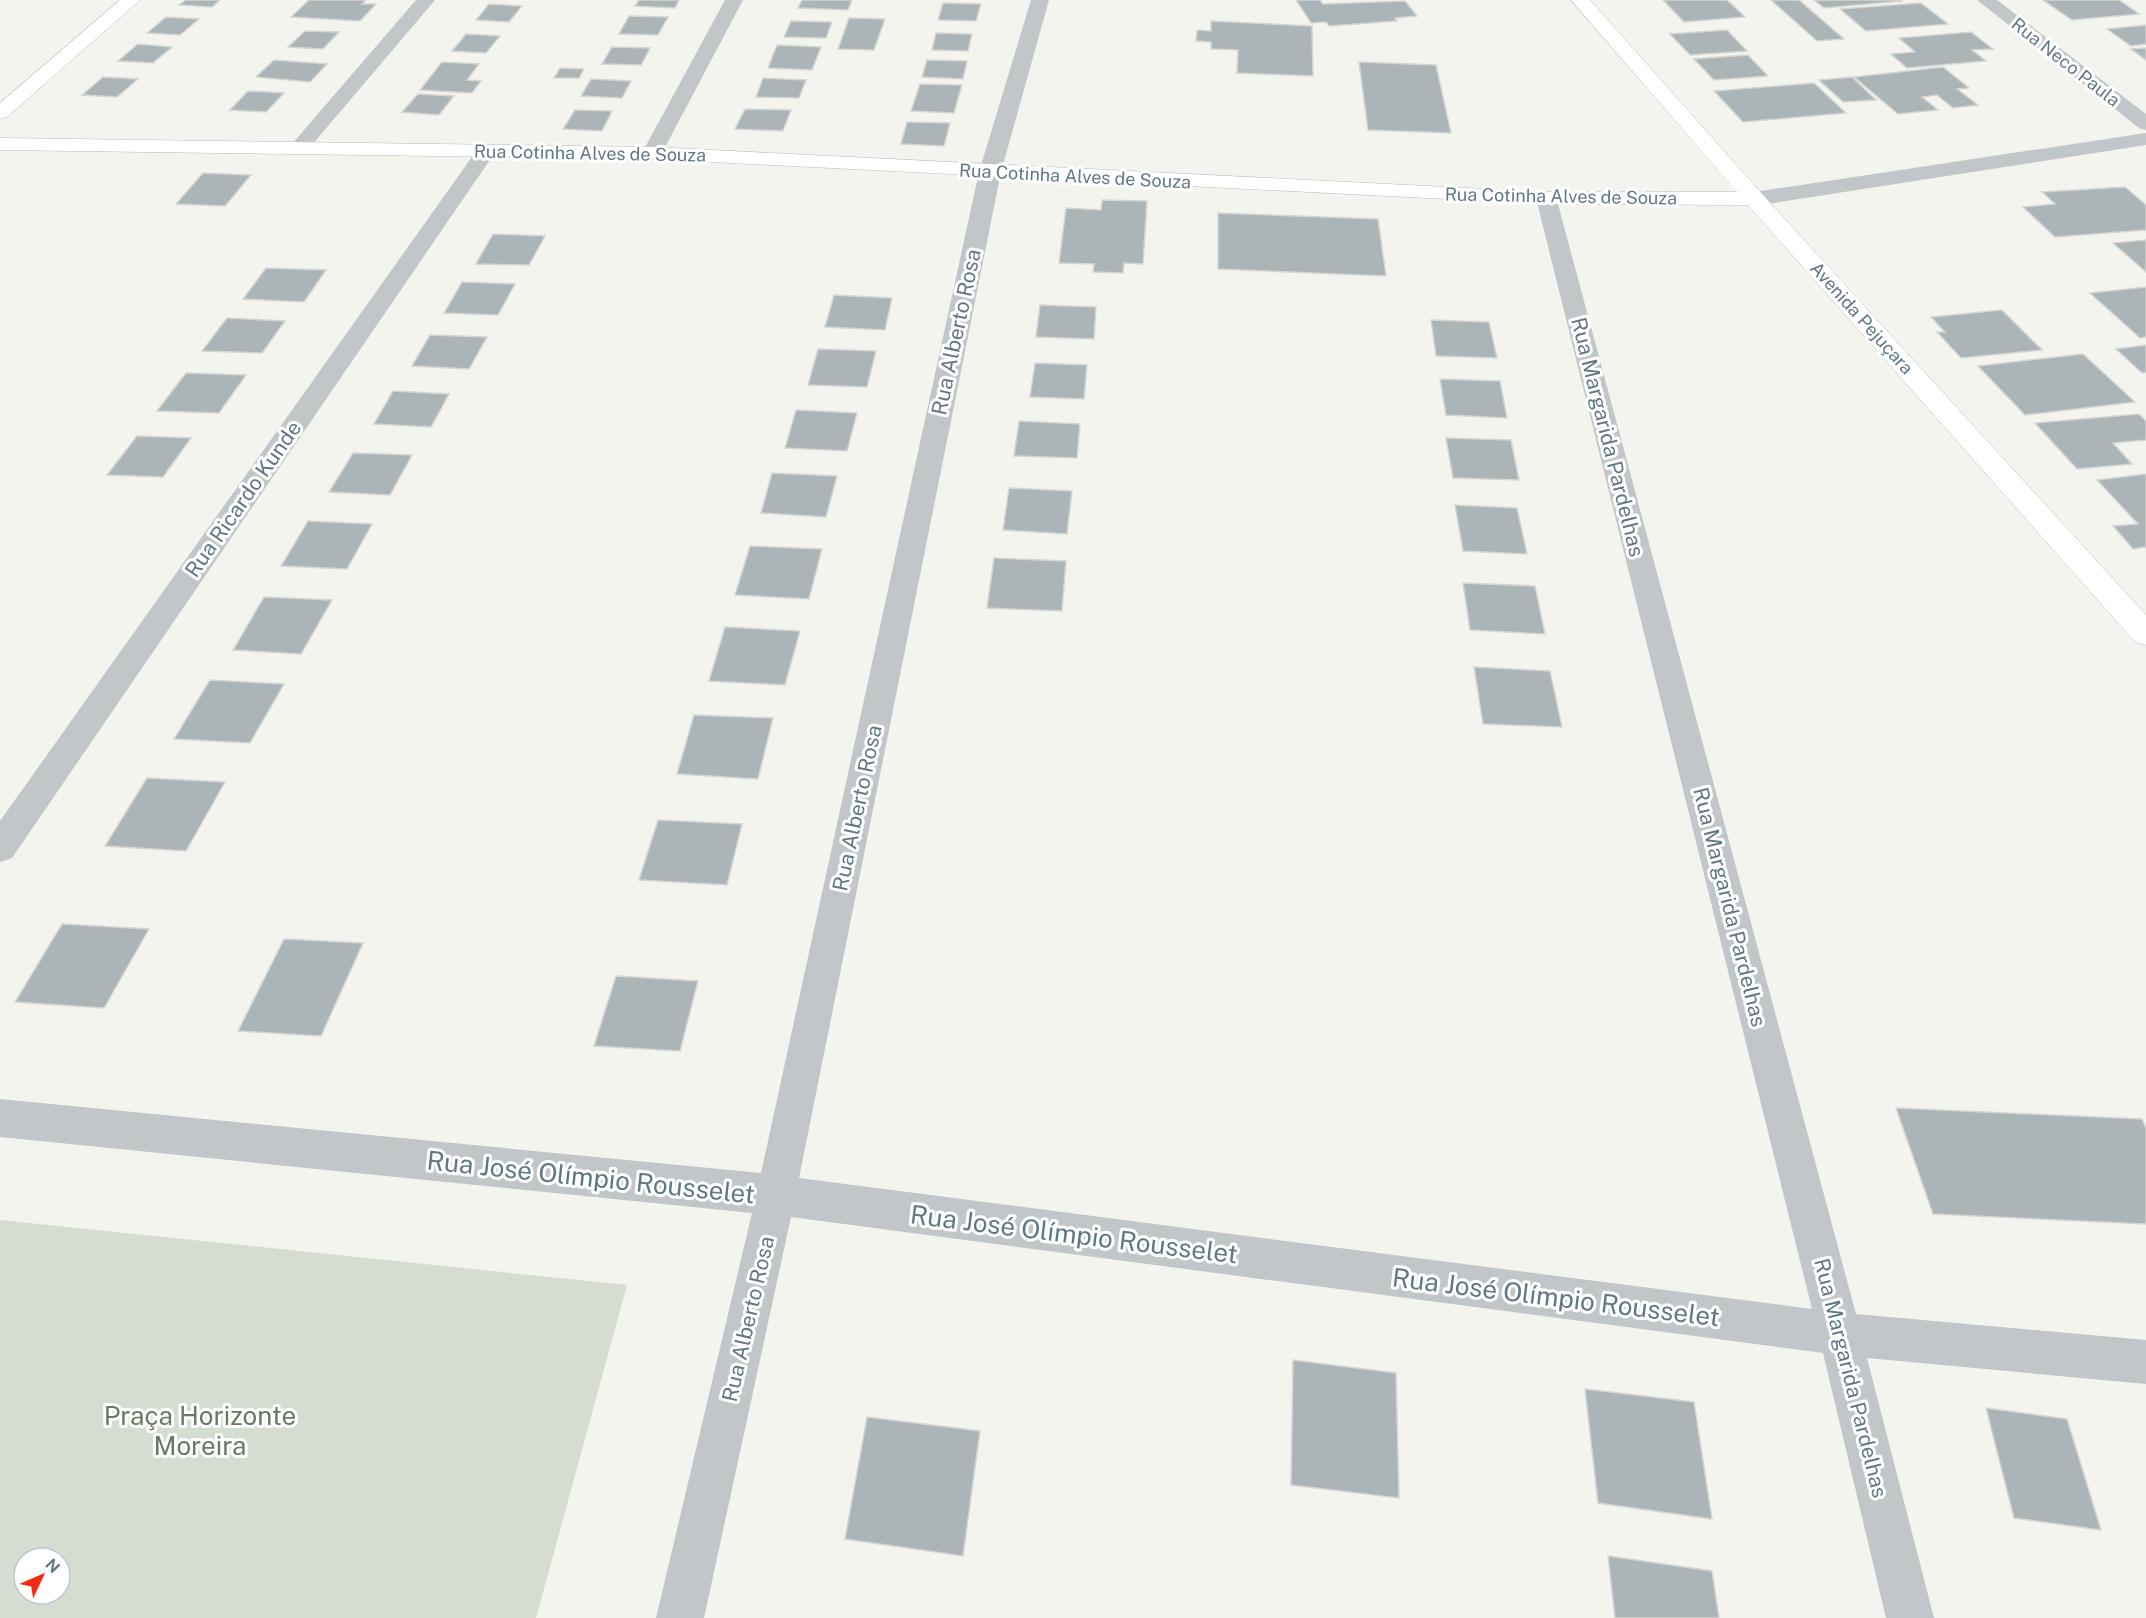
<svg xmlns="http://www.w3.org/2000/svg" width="2146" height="1618" viewBox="0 0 2146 1618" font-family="'Public Sans',sans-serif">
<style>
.green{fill:#d5dcd0;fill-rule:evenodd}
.building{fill:#abb5b8;stroke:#d5d5d2;stroke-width:1.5}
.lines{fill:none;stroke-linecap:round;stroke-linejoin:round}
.secondary-casing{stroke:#b3babd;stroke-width:1}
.street{fill:#c1c6c8;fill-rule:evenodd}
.secondary{fill:#fff;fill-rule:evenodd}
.labels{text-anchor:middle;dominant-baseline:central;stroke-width:6;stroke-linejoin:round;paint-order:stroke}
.far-street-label{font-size:18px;fill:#607883;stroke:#fff}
.street-label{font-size:21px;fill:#607883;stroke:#fff}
.near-street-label{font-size:26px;fill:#607883;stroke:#fff}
.near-park-label{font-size:26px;fill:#687a60;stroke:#fff}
</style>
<rect width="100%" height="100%" fill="#f4f4ef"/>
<path class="green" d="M0 1220 627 1285 536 1618H0ZM24 1558H60V1594H24Z"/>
<g class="building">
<polygon points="186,0 220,0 212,7 179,5"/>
<polygon points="309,0 366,0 362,4 376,4 360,21 291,17"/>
<polygon points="639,0 679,0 675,8 635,6"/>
<polygon points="802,0 852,0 848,10 798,8"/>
<polygon points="1296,0 1320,0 1323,4 1405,1 1417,16 1395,18 1397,21 1329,26 1326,22 1311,23"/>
<polygon points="1663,0 1727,0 1745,17 1684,22"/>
<polygon points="1771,0 1799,0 1844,39 1817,41"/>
<polygon points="1814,0 1901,0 1902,1 1824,8"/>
<polygon points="2043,0 2119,0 2139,14 2072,20"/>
<polygon points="943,3 981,4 976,21 938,20"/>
<polygon points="1921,3 1948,24 1866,31 1840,9"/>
<polygon points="489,4 522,6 509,22 476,20"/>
<polygon points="629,16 668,17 658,35 619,34"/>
<polygon points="166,17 199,19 180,35 147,33"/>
<polygon points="849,18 885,19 874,50 838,49"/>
<polygon points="791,21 832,22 826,38 784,37"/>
<polygon points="1211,21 1312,26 1313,76 1237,73 1238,50 1211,49 1211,42 1196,41 1197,30 1211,31"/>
<polygon points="2146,25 2146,44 2131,46 2107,29"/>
<polygon points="1727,30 1747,51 1690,55 1670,34"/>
<polygon points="305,31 339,32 323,49 288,47"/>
<polygon points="1971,32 1993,49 1972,50 1986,61 1907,68 1891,54 1915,52 1899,38"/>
<polygon points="936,33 972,34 968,51 932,50"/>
<polygon points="466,34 500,36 486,53 452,51"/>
<polygon points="138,44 172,47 153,63 118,61"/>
<polygon points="777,45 821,47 812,70 768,68"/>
<polygon points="612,47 650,48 641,65 602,64"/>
<polygon points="2146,48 2146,60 2131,49"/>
<polygon points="1748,55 1768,76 1714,80 1694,59"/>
<polygon points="274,60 327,64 310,82 256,77"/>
<polygon points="927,60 967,61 963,79 922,77"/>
<polygon points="442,62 479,64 467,80 481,81 472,93 420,90"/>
<polygon points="1359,62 1436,65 1451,133 1368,130"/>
<polygon points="1943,67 1969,88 1957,89 1978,105 1953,108 1937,95 1922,97 1938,110 1898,114 1854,77"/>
<polygon points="560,68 584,69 579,78 554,78"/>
<polygon points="103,77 138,79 117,97 82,95"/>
<polygon points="1852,77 1876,100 1843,102 1819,80"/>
<polygon points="763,78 806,80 799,98 756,97"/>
<polygon points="591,79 631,81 622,98 581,96"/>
<polygon points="1814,83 1846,113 1743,122 1714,91"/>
<polygon points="920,84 962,85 954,113 911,111"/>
<polygon points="248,91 284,93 266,112 230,110"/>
<polygon points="418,94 454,96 439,115 402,112"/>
<polygon points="745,109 791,110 783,131 735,129"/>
<polygon points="575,110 612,111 602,131 563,129"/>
<polygon points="907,122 950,123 944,146 901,144"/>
<polygon points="203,173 251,175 225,206 176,204"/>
<polygon points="2125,187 2146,205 2146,230 2055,237 2023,207 2055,204 2042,192"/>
<polygon points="1102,200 1147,201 1143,264 1124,263 1123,273 1093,272 1094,264 1059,263 1066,208 1101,210"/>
<polygon points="1218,213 1378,219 1386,276 1218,269"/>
<polygon points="493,234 545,236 529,265 476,264"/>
<polygon points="2146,240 2146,272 2113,243"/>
<polygon points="266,268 326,270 304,302 243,299"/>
<polygon points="462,282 515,284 498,315 444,313"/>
<polygon points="2146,287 2146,337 2140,338 2090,293"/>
<polygon points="834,295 892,298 885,330 825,327"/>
<polygon points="1040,305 1096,307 1094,339 1036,337"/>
<polygon points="2002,310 2042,350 1961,358 1937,332 1945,332 1931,317"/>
<polygon points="227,318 285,321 262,353 202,351"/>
<polygon points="1431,320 1489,322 1497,358 1436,356"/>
<polygon points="430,335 487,337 469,369 412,366"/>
<polygon points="2146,345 2146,372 2142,373 2116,349"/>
<polygon points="818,349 876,351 867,387 808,385"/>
<polygon points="2083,354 2135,402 2025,415 1978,366"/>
<polygon points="1035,363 1087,365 1084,399 1030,397"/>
<polygon points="186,373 246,375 219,413 157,411"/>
<polygon points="1440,379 1500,381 1507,418 1446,415"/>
<polygon points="393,391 449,394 431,427 374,424"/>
<polygon points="796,410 857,413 847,451 785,448"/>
<polygon points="2139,414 2146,421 2146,440 2113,443 2132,464 2077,469 2035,423"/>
<polygon points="1019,421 1080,424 1077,458 1014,456"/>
<polygon points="137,436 191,438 163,477 107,475"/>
<polygon points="1446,438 1511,440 1519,480 1453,478"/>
<polygon points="353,453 412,455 390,495 329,492"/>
<polygon points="772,473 837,476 826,517 761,513"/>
<polygon points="2146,474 2146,547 2133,549 2113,526 2138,524 2097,480"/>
<polygon points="1009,488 1072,491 1067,534 1003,530"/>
<polygon points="1455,505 1517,508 1527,554 1463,551"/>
<polygon points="308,521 372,524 347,569 281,566"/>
<polygon points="750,546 822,549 809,599 735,595"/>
<polygon points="994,558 1066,561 1062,611 987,608"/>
<polygon points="1463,583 1535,586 1545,634 1470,630"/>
<polygon points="264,597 332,600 301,654 233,650"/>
<polygon points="725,627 800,631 785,685 709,681"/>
<polygon points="1474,667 1550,671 1562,727 1483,724"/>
<polygon points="210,680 284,684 250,743 174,739"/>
<polygon points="694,715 773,718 758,779 677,774"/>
<polygon points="147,778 225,782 186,851 105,846"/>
<polygon points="658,820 742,824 727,885 639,880"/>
<polygon points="62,924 149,929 104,1008 15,1002"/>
<polygon points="284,939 363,943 321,1036 238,1031"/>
<polygon points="616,976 698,981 680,1051 594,1046"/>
<polygon points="1896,1108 2142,1119 2146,1128 2146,1224 1933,1214"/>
<polygon points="1293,1360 1396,1373 1399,1498 1291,1485"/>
<polygon points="1585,1389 1694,1402 1712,1519 1598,1503"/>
<polygon points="1986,1408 2067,1419 2101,1530 2014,1518"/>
<polygon points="867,1417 980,1431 963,1556 845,1539"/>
<polygon points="1608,1556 1712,1571 1719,1618 1615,1618"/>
</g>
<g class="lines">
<defs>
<g id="secondary">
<polygon points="120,0 140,0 7,117 0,119 0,103"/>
<polygon points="1571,0 1590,0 1762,194 2146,615 2146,645 2135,642 1748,205 1547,204 652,159 0,150 0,138 652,147 1547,192 1737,192"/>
</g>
</defs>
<use href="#secondary" class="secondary-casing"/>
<g class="street">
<polygon points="416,0 435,0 306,152 292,152 289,148 292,144"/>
<polygon points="725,0 743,0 662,153 659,157 645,157 642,153"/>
<polygon points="1031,0 1049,0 1001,172 799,1178 1812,1309 1536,198 1539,193 1555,193 1856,1314 2146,1340 2146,1384 1867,1358 1934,1618 1886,1618 1823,1353 791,1217 704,1618 656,1618 752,1213 0,1137 0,1099 761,1173 979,172"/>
<polygon points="1977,0 1997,0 2146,114 2146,130 2139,128"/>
<polygon points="2146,133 2146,145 1754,206 1746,204 1743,199 1746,194 1754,192"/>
<polygon points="486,145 493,147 496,151 12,858 0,862 0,821 479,147"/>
</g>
<use href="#secondary" class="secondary"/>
</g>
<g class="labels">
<g class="far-street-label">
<text transform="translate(2066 62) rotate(38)">Rua Neco Paula</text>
<text transform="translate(590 153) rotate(1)">Rua Cotinha Alves de Souza</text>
<text transform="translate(1075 176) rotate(3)">Rua Cotinha Alves de Souza</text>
<text transform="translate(1561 196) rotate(1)">Rua Cotinha Alves de Souza</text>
<text transform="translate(1862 318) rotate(48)">Avenida Pejuçara</text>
</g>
<g class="street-label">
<text transform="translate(956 332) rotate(-78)">Rua Alberto Rosa</text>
<text transform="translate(1608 437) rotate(76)">Rua Margarida Pardelhas</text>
<text transform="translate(243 499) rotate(-55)">Rua Ricardo Kunde</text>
<text transform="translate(857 808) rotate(-78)">Rua Alberto Rosa</text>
<text transform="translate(1730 907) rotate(76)">Rua Margarida Pardelhas</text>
<text transform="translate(748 1319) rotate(-77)">Rua Alberto Rosa</text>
<text transform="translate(1851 1378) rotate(76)">Rua Margarida Pardelhas</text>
</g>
<g class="near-street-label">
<text transform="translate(591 1177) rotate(6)">Rua José Olímpio Rousselet</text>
<text transform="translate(1074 1234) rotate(7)">Rua José Olímpio Rousselet</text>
<text transform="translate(1556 1297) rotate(7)">Rua José Olímpio Rousselet</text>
</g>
<g class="near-park-label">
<text x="200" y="1415">Praça Horizonte<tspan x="200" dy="30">Moreira</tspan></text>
</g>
</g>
<g transform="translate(42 1576) rotate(46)"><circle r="28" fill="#ffffff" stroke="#bfc9cd" stroke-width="1.5"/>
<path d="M0-4.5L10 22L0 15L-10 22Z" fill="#f12c12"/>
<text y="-9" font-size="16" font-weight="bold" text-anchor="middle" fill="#607883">N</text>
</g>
</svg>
